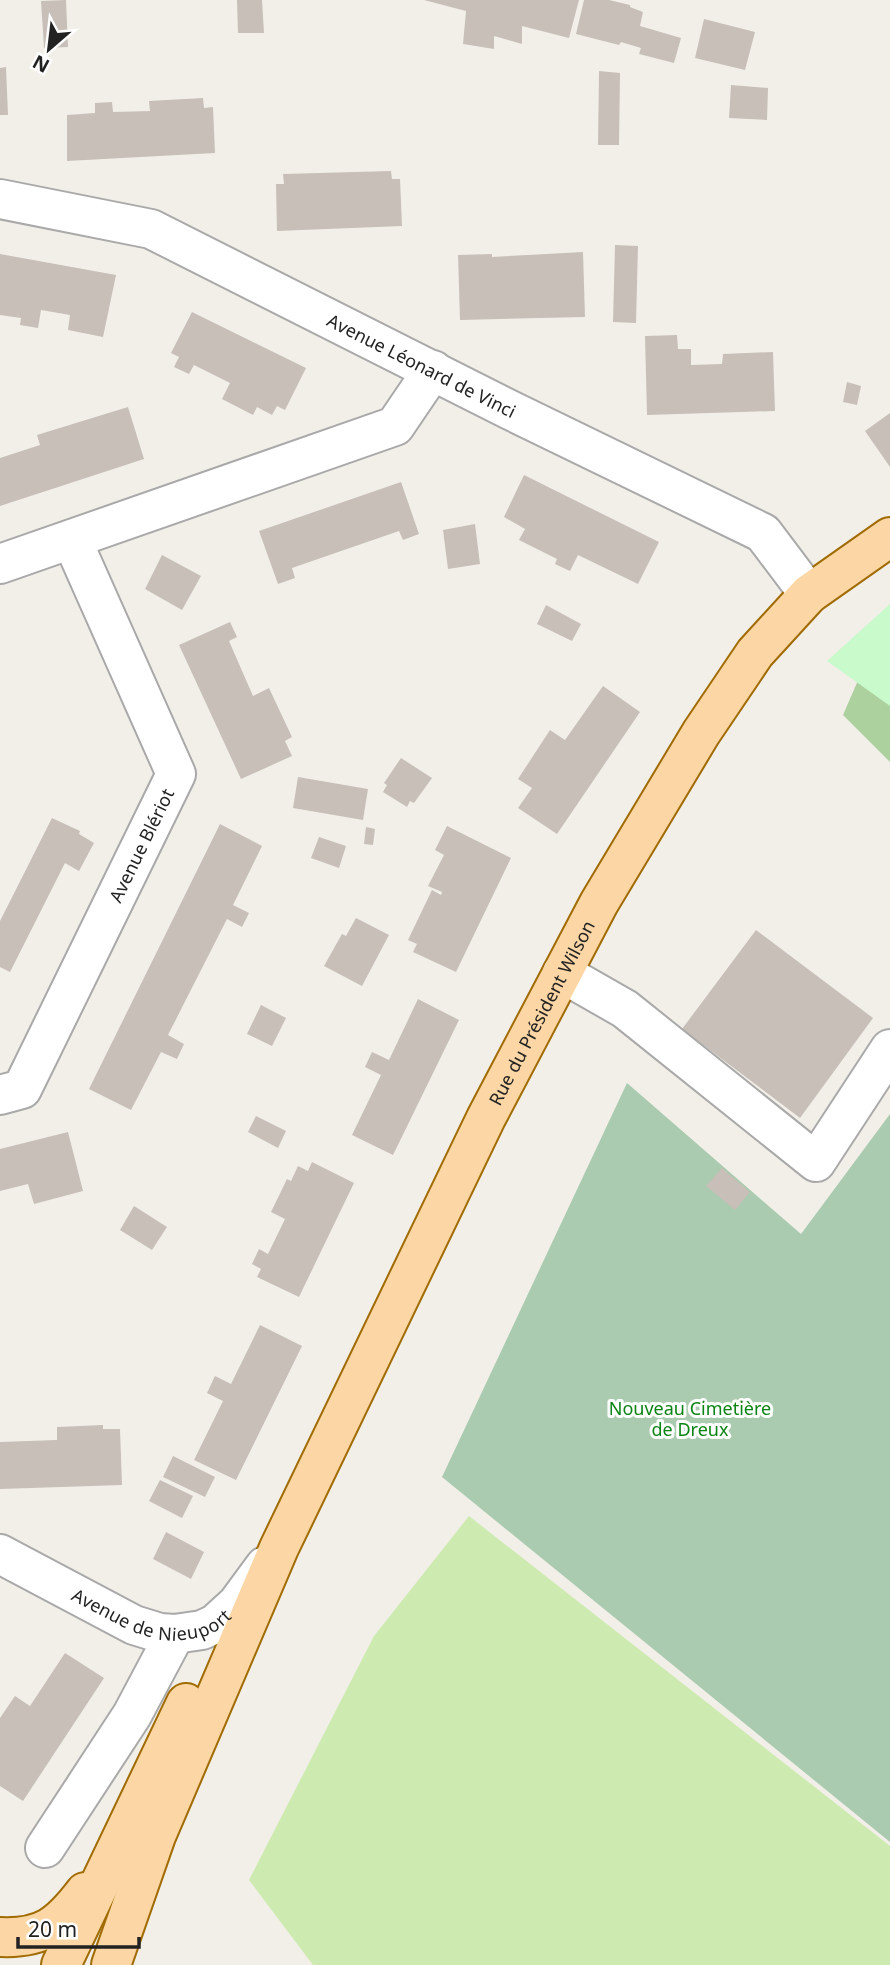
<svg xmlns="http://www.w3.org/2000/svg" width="890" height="1965" viewBox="0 0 890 1965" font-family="'Noto Sans',sans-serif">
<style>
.grass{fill:#cdebb0}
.forest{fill:#add19e}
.cemetery{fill:#aacbaf}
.park{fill:#c8facc}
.building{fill:#c7bfb8}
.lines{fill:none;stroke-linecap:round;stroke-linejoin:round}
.minor-casing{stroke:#a9a9a9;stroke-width:42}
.major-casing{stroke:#a06b00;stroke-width:42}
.minor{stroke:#fff;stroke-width:38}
.major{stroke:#fcd6a4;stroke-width:38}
.labels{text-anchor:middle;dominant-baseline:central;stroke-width:6;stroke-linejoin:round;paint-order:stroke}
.street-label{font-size:18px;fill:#222;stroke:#fff}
.park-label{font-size:18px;fill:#0c8416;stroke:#fff}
</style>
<rect width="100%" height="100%" fill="#f2efe9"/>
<polygon class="grass" points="469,1516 890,1846 890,1965 313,1965 249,1880 374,1636"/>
<polygon class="forest" points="890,636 890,762 843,715 866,662"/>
<polygon class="cemetery" points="627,1083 801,1234 890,1114 890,1842 442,1477"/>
<polygon class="park" points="890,604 890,706 827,661"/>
<g class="building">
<polygon points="66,0 68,47 44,48 41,1"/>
<polygon points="237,0 262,0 264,33 238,33"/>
<polygon points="424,0 579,0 569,38 522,26 522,44 494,36 494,49 463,44 466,11"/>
<polygon points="584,0 609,0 630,5 630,7 643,12 640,26 681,38 674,63 639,54 641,48 621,42 619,45 576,34"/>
<polygon points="704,19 755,32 745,70 695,58"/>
<polygon points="6,67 8,115 0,115 0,68"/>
<polygon points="599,71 620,73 619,145 598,145"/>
<polygon points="731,85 768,88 767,120 729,118"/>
<polygon points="203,98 204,108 213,107 215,153 67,161 67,115 95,113 95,103 112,102 113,112 150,111 149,101"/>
<polygon points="391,171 392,179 400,179 402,226 277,231 276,184 284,184 283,174"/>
<polygon points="615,245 638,246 636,323 613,322"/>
<polygon points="583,252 585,317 460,320 458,255 492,254 492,257"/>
<polygon points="0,254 116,275 103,337 68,330 70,315 41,310 38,328 20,325 21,318 0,315"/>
<polygon points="192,312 306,368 285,410 277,406 272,415 257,407 253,415 222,399 230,383 194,365 189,374 174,367 179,357 171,353"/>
<polygon points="677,335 678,349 691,349 691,365 722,364 723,354 773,352 775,411 647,415 645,336"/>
<polygon points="847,382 861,386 857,405 843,402"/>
<polygon points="128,407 144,459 0,506 0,458 40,445 37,435"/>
<polygon points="890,413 890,467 865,431"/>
<polygon points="524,475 659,542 638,584 578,555 570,571 555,564 557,559 519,540 525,529 504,517"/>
<polygon points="401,482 419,534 403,540 399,531 292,568 295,578 278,584 259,531"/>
<polygon points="475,524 480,564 448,569 443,530"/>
<polygon points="162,555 201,576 182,610 145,589"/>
<polygon points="546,605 581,624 572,641 537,624"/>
<polygon points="230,622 237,637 229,641 253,696 269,688 292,737 285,741 292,756 241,779 179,645"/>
<polygon points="603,686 640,712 557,834 518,808 532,788 518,779 550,730 565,740"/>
<polygon points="401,758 432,778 414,803 410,801 407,807 383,792 387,785 384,783"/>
<polygon points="298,777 368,789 363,820 293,808"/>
<polygon points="52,818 80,831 79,834 94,843 79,871 65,863 10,972 0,967 0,921"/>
<polygon points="220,824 262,846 233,905 249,913 242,927 227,919 168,1035 184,1044 177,1059 161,1052 131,1110 89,1089"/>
<polygon points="447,826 511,858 456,972 413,952 417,944 408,940 432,890 441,895 442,892 428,886 444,855 435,850"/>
<polygon points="366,827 375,829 373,845 364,844"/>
<polygon points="319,837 346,846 339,868 311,858"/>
<polygon points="356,918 389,935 362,986 324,966 342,934 346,936"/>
<polygon points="756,930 873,1018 800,1118 682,1029"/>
<polygon points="418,999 459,1020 393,1155 352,1135 381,1075 365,1067 372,1052 389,1060"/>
<polygon points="261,1005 286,1018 272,1046 247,1034"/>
<polygon points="256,1116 286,1131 278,1148 248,1132"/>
<polygon points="68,1132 83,1191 34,1204 28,1184 0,1191 0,1149"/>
<polygon points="312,1162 354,1183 299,1297 257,1277 261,1269 252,1264 259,1249 268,1254 285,1219 271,1212 287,1179 291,1181 298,1166 308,1171"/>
<polygon points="722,1168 750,1192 735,1210 706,1186"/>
<polygon points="134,1206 167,1227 152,1250 120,1230"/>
<polygon points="260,1325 302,1346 236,1480 194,1460 223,1401 207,1393 215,1376 231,1384"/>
<polygon points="103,1425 103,1429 120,1429 122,1485 0,1489 0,1442 57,1440 57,1427"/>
<polygon points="173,1456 215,1477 205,1497 163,1477"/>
<polygon points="160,1480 193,1496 182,1518 149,1501"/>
<polygon points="166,1532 204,1552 191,1579 153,1559"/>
<polygon points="65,1653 104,1678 23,1801 0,1786 0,1718 15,1696 30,1706"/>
</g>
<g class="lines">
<defs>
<g id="minor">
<path id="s1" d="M0 199 151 229 510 410 763 533 809 594"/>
<polyline points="0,564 395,426 433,370"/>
<polyline points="562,973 625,1009 816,1162 890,1049"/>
<path id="s2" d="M0 1095 22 1089 176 774 72 540"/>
<path id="s3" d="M0 1554 134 1625 160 1633 175 1634 202 1630 215 1624 237 1604 265 1566"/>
<polyline points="45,1848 132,1715 175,1634"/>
</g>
<g id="major">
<path d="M0 1937C43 1939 60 1925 85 1892"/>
<polyline points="61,1965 186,1703"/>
<path id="s4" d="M111 1965 156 1836 279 1548 486 1118 599 903 701 733 755 653 809 594 890 537"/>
</g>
</defs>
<use href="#minor" class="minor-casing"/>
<use href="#major" class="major-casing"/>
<use href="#minor" class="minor"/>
<use href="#major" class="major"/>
</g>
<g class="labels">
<g class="street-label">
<text stroke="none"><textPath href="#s1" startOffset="457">Avenue Léonard de Vinci</textPath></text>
<text stroke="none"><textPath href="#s2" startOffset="294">Avenue Blériot</textPath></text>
<text stroke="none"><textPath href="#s4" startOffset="1046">Rue du Président Wilson</textPath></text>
<text stroke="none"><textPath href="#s3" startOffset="168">Avenue de Nieuport</textPath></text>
</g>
<g class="park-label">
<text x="690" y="1408">Nouveau Cimetière<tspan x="690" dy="21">de Dreux</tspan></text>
</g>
</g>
<g transform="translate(49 49) rotate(208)" stroke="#ffffff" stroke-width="5" paint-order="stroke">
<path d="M0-5L12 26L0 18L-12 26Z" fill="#222222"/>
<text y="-10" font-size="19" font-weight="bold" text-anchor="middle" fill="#222222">N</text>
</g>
<path d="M18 1937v10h121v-10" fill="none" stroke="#222222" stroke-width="3.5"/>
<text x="28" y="1937" font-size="21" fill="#222222" stroke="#ffffff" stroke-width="5" paint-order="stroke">20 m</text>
</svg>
